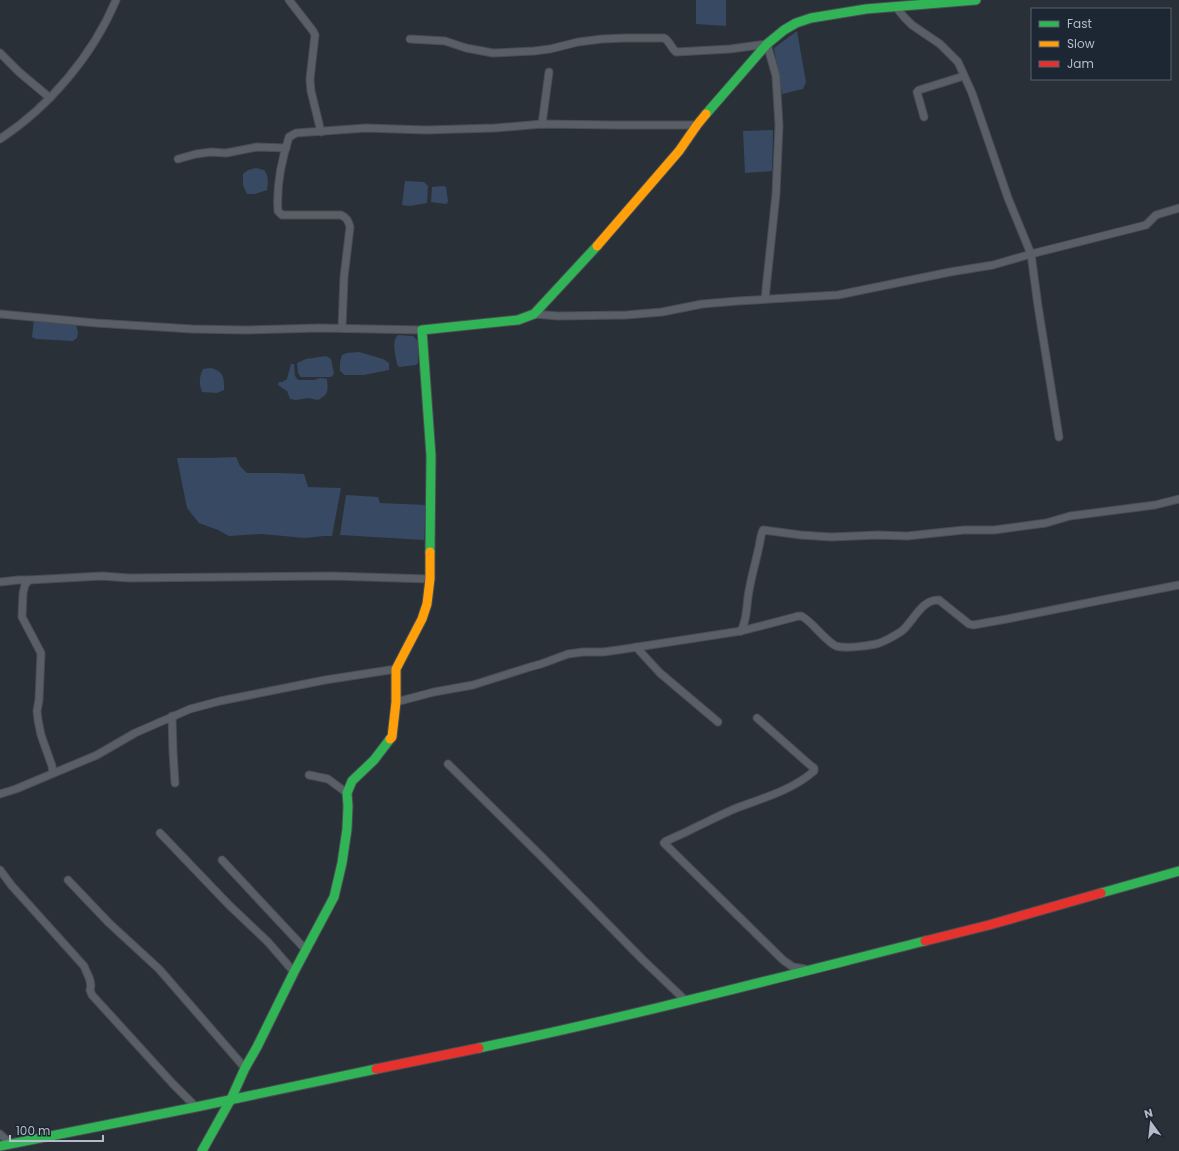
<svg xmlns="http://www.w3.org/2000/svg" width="1179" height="1151" viewBox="0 0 1179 1151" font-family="Poppins,sans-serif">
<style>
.water{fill:#384963}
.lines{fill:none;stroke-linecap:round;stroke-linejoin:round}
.street-casing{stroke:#484c53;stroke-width:9}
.fast-casing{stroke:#484c53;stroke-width:11}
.slow-casing{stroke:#484c53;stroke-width:11}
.jam-casing{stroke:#484c53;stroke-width:11}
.street{stroke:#5a5e66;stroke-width:7}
.fast{stroke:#30b455;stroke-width:9}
.slow{stroke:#ff9f0a;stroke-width:9}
.jam{stroke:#e5322d;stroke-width:9}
</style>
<rect width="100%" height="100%" fill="#2a3038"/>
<g class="water">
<polygon points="696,0 726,0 726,26 696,24"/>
<polygon points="797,31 806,82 803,89 782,94 774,48"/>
<polygon points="773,130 772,171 745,173 743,131"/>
<path d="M256 168 264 170C269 176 268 182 267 190L255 194H247L243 185V174L248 170Z"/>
<polygon points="405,181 424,182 428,186 427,203 410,206 402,205"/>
<polygon points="443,186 446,187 448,201 447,204 438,203 431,202 432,187"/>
<polygon points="34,320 76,324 78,333 77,338 73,341 36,339 32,337"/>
<path d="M398 335 413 336 418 341V363L416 365 399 367 397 364C396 356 391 341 398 335Z"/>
<polygon points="359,352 383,359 389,363 389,370 364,375 345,375 340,371 340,362 342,355 347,353"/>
<polygon points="326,356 331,359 334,374 331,377 301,377 298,373 297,363 306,359"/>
<path d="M291 364H294L295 376 298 380H314L320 378 327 379C328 391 329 394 318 400L308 398 296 400 290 399 287 391 278 385 279 382H282L287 379Z"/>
<path d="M211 368C224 372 224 377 224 390L217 393 202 392C199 384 199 377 203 369Z"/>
<polygon points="236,457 240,466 247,473 280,473 304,474 308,487 341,488 332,536 324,536 305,538 262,534 229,536 218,530 199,523 187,508 177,458 211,458"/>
<polygon points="346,495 378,497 380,503 426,505 424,540 340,535"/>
</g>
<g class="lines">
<defs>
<g id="street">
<polyline points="289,0 313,31 315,35 310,79 311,91 321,132"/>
<polyline points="896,7 904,17 912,25 940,44 958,62 972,93 1008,198 1031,254 1038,306 1059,437"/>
<path d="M410 39 445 41 466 48 493 53 534 51 550 49 578 42 602 39 625 38H664C670 41 670 47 676 52L730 49 767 44 776 76 779 125 776 194 765 299"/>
<polyline points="0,53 19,72 50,98"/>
<polyline points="924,117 917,92 919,90 964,76"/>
<polyline points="542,124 549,72"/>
<path d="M0 139C49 107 93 55 116 0"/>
<polyline points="178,159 196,154 211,152 226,153 257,147 286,148"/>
<polyline points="0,314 96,323 192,329 245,330 320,328 422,330"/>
<polyline points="534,314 558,316 626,315 662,312 702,304 738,301 838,295 950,272 993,265 1031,254 1146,225 1156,215 1179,208"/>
<path d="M342 328 344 277 350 227C348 220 347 218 341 215H282L278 211C276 185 281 162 289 137L296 133 366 128 426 130 495 128 542 124 617 125H697"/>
<polyline points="0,582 18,580 29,580"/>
<path d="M741 631C748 618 746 605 749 591 751 578 755 565 758 551 760 544 760 537 763 530L801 535 831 537 878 535 907 536 964 530H994L1046 523 1070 516 1155 505 1179 499"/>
<polyline points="636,647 660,673 718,722"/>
<path d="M396 702 434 692 473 685 530 667 541 664 568 654 583 652H603L618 650 741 631 795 617C797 616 799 616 801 616 809 618 825 641 836 646 845 649 866 646 876 644 882 643 898 634 903 630 914 620 922 599 939 600L969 624 973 625 1007 619 1107 599 1179 585"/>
<polyline points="172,716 173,752 175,783"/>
<path d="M757 718 810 765 814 768V771C794 789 764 798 739 807 724 813 709 821 694 828 685 833 675 837 666 841L664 843 783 960 793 967 805 969"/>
<polyline points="448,764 542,857 642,959 686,1001"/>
<polyline points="53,773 52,766 41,735 38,720 37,711 39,700 41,653 22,617 23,593 25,585 29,580 102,576 129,578 332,576 430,579"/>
<polyline points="309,775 328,779 347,793"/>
<polyline points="0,794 16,789 97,755 135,733 190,709 220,701 325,680 396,669"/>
<polyline points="160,833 229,905 268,942 294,972"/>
<polyline points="222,860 306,950"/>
<path d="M0 870 12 886 84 966C87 974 93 982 90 990L92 995 173 1084 196 1107"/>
<polyline points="68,880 109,923 159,969 245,1068"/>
<polyline points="0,1134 11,1144"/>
</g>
<g id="fast">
<polyline points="706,114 767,44 784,30 796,23 811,18 866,9 976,0"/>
<polyline points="430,552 431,456 422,330 518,320 534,314 597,246"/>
<polyline points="1101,893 1179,871"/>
<path d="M479 1048C629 1017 777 978 925 941"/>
<polyline points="0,1146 196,1107 376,1069"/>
<polyline points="202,1151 231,1099 245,1068 257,1047 294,972 334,897 342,863 347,829 348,806 347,793 352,781 374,760 390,739"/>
</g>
<g id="slow">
<polyline points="597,246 679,151 697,125 706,114"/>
<polyline points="390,739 392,737 396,702 396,669 422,619 427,604 430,579 430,552"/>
</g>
<g id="jam">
<polyline points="925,941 989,925 1101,893"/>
<polyline points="376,1069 479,1048"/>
</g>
</defs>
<use href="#street" class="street-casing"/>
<use href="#fast" class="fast-casing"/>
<use href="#slow" class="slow-casing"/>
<use href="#jam" class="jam-casing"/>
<use href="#street" class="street"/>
<use href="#fast" class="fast"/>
<use href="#slow" class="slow"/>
<use href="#jam" class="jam"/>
</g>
<rect x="1031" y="8" width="140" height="72" fill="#1d2633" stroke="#59626f"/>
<rect x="1039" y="21" width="20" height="6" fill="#30b455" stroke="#59626f"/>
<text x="1067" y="28" font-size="12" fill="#b4bcc9">Fast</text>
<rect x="1039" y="41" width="20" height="6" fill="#ff9f0a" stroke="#59626f"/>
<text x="1067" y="48" font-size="12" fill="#b4bcc9">Slow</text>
<rect x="1039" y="61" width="20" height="6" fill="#e5322d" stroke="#59626f"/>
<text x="1067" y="68" font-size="12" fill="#b4bcc9">Jam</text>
<g transform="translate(1151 1123) rotate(345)" stroke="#1d2633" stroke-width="3" paint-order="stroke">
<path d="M0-3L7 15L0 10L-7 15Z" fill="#b4bcc9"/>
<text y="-6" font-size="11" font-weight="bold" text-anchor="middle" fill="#b4bcc9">N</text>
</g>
<path d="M10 1135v6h93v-6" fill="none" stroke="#b4bcc9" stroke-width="2"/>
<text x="16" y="1135" font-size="12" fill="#b4bcc9" stroke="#1d2633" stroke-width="3" paint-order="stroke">100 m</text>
</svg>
